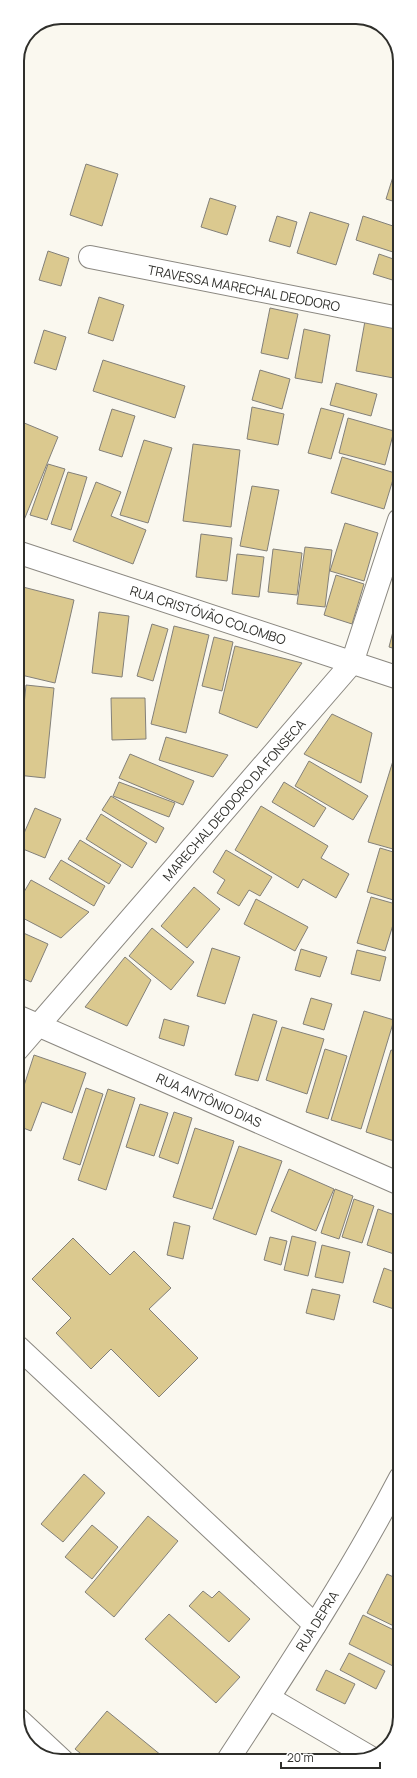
<svg xmlns="http://www.w3.org/2000/svg" width="417" height="1778" viewBox="0 0 417 1778" font-family="Manrope,sans-serif">
<style>
.building{fill:#dbc98f;stroke:#838079}
.lines{fill:none;stroke-linecap:round;stroke-linejoin:round}
.street-casing{stroke:#8b8881;stroke-width:24}
.secondary-casing{stroke:#8b8881;stroke-width:24}
.street{stroke:#fff;stroke-width:22}
.secondary{stroke:#fff;stroke-width:22}
.labels{text-anchor:middle;dominant-baseline:central;stroke-width:3.5;stroke-linejoin:round;paint-order:stroke}
.street-label{font-size:13px;fill:#2f2f2b;stroke:#fff}
.rim{fill:none;stroke:#2f2f2b;stroke-width:2}
</style>
<rect width="100%" height="100%" fill="#faf8ef"/>
<g class="building">
<polygon points="86,164 118,174 102,226 70,215"/>
<polygon points="397,164 399,165 399,203 386,199"/>
<polygon points="210,198 236,206 227,235 201,227"/>
<polygon points="310,212 349,224 336,265 297,253"/>
<polygon points="277,216 297,222 290,247 269,241"/>
<polygon points="363,216 399,228 399,254 356,240"/>
<polygon points="48,251 69,258 61,286 39,280"/>
<polygon points="379,254 399,261 399,282 373,274"/>
<polygon points="99,297 124,305 113,341 88,333"/>
<polygon points="270,308 298,314 288,359 261,353"/>
<polygon points="365,321 399,327 399,379 356,371"/>
<polygon points="304,329 330,335 322,383 295,378"/>
<polygon points="44,330 66,337 56,370 34,363"/>
<polygon points="103,360 185,386 175,418 93,391"/>
<polygon points="260,370 290,379 282,409 252,400"/>
<polygon points="336,383 377,394 371,416 330,405"/>
<polygon points="252,407 284,414 278,445 247,439"/>
<polygon points="321,408 344,414 331,459 308,453"/>
<polygon points="112,409 135,416 122,457 99,450"/>
<polygon points="348,418 394,431 385,465 339,453"/>
<polygon points="17,420 58,437 22,525 17,523"/>
<polygon points="144,440 172,448 148,523 120,515"/>
<polygon points="193,444 240,450 231,527 183,521"/>
<polygon points="342,457 395,473 384,509 331,493"/>
<polygon points="48,464 65,469 47,520 30,515"/>
<polygon points="68,472 87,477 71,530 51,524"/>
<polygon points="96,482 121,492 111,516 146,530 133,564 73,541"/>
<polygon points="252,486 279,490 267,551 240,546"/>
<polygon points="345,523 378,533 364,581 330,571"/>
<polygon points="201,534 232,538 227,581 196,577"/>
<polygon points="305,547 332,550 325,607 297,604"/>
<polygon points="273,549 302,553 297,595 268,592"/>
<polygon points="237,554 264,557 259,597 232,594"/>
<polygon points="336,575 364,584 352,624 324,615"/>
<polygon points="19,586 74,600 55,683 17,674 17,591"/>
<polygon points="99,612 129,616 122,677 92,673"/>
<polygon points="398,612 399,613 399,650 389,647"/>
<polygon points="152,624 168,629 153,681 137,676"/>
<polygon points="174,626 209,635 186,733 151,724"/>
<polygon points="214,637 233,642 222,691 202,686"/>
<polygon points="235,646 302,663 257,728 219,713"/>
<polygon points="26,685 54,688 45,778 17,775"/>
<polygon points="111,698 145,698 146,739 112,740"/>
<polygon points="17,700 23,701 17,723"/>
<polygon points="332,714 372,733 361,783 304,754"/>
<polygon points="166,737 228,755 213,777 159,760"/>
<polygon points="400,738 400,851 368,842"/>
<polygon points="130,754 194,781 183,805 119,778"/>
<polygon points="309,761 368,796 353,820 295,786"/>
<polygon points="119,782 175,803 169,817 113,796"/>
<polygon points="284,782 326,808 314,827 272,802"/>
<polygon points="111,796 164,828 156,843 102,810"/>
<polygon points="261,806 328,846 321,858 349,874 336,898 303,879 298,888 235,850"/>
<polygon points="35,808 61,819 45,858 18,847"/>
<polygon points="101,814 147,843 132,868 86,839"/>
<polygon points="80,840 121,865 109,884 68,859"/>
<polygon points="380,848 400,854 400,902 367,892"/>
<polygon points="226,850 272,877 260,896 249,890 239,906 217,893 225,880 213,872"/>
<polygon points="61,860 105,886 94,906 49,879"/>
<polygon points="31,880 89,912 61,938 17,915 17,904"/>
<polygon points="194,887 220,909 187,948 161,926"/>
<polygon points="371,897 399,905 385,951 357,943"/>
<polygon points="256,899 308,927 295,951 244,924"/>
<polygon points="152,928 194,962 171,990 129,956"/>
<polygon points="19,931 48,944 31,982 17,976 17,935"/>
<polygon points="212,948 240,957 225,1004 197,996"/>
<polygon points="301,949 327,957 320,977 295,970"/>
<polygon points="357,950 386,957 380,981 351,974"/>
<polygon points="125,957 151,980 127,1026 85,1007"/>
<polygon points="311,998 332,1004 324,1030 303,1024"/>
<polygon points="364,1011 394,1020 361,1129 331,1120"/>
<polygon points="253,1014 277,1021 258,1081 235,1075"/>
<polygon points="164,1019 189,1026 184,1046 159,1038"/>
<polygon points="282,1027 324,1039 307,1094 266,1080"/>
<polygon points="325,1049 347,1056 328,1119 306,1112"/>
<polygon points="391,1050 400,1053 400,1143 366,1132"/>
<polygon points="34,1055 86,1073 72,1113 42,1102 31,1131 18,1126 18,1104"/>
<polygon points="86,1088 103,1094 80,1165 63,1159"/>
<polygon points="108,1089 135,1098 106,1190 78,1180"/>
<polygon points="140,1104 168,1113 154,1156 126,1147"/>
<polygon points="174,1112 192,1118 178,1164 159,1157"/>
<polygon points="195,1128 234,1141 212,1209 173,1197"/>
<polygon points="239,1146 282,1161 256,1235 213,1219"/>
<polygon points="289,1169 334,1189 316,1231 271,1211"/>
<polygon points="335,1189 353,1196 339,1239 321,1233"/>
<polygon points="354,1199 374,1206 362,1243 342,1237"/>
<polygon points="378,1209 400,1217 400,1237 394,1254 367,1245"/>
<polygon points="174,1222 190,1226 183,1259 167,1255"/>
<polygon points="18,1223 24,1230 18,1236"/>
<polygon points="292,1236 316,1242 308,1276 284,1270"/>
<polygon points="270,1237 287,1241 281,1265 264,1260"/>
<polygon points="73,1238 110,1275 134,1251 171,1288 149,1309 198,1358 159,1397 111,1349 91,1369 56,1333 71,1318 32,1279"/>
<polygon points="322,1245 350,1252 343,1283 315,1277"/>
<polygon points="384,1268 400,1274 400,1311 373,1302"/>
<polygon points="312,1289 340,1295 334,1320 306,1313"/>
<polygon points="84,1474 105,1493 63,1542 41,1524"/>
<polygon points="148,1516 178,1541 114,1617 85,1592"/>
<polygon points="92,1525 118,1547 92,1579 65,1557"/>
<polygon points="18,1531 24,1536 18,1543"/>
<polygon points="387,1574 400,1580 400,1629 367,1613"/>
<polygon points="203,1591 212,1598 219,1591 250,1619 229,1642 189,1606"/>
<polygon points="169,1614 240,1677 216,1703 145,1639"/>
<polygon points="363,1615 400,1633 400,1652 393,1666 349,1644"/>
<polygon points="349,1653 385,1671 376,1689 340,1670"/>
<polygon points="326,1670 355,1684 345,1704 316,1690"/>
<polygon points="107,1711 167,1760 90,1761 75,1749"/>
</g>
<g class="lines">
<defs>
<g id="street">
<polyline points="90,257 399,318"/>
<polyline points="17,552 399,678"/>
<polyline points="17,1016 400,1184"/>
<polyline points="17,1050 352,663 399,520"/>
<polyline points="18,1347 315,1625"/>
<polyline points="269,1698 370,1757"/>
<polyline points="18,1719 63,1761"/>
</g>
<path id="secondary" d="M228 1760C288 1668 349 1576 400 1478"/>
</defs>
<use href="#street" class="street-casing"/>
<use href="#secondary" class="secondary-casing"/>
<use href="#street" class="street"/>
<use href="#secondary" class="secondary"/>
</g>
<g class="labels">
<g class="street-label">
<text transform="translate(244 288) rotate(11)">TRAVESSA MARECHAL DEODORO</text>
<text transform="translate(208 615) rotate(18)">RUA CRISTÓVÃO COLOMBO</text>
<text transform="translate(234 800) rotate(-49)">MARECHAL DEODORO DA FONSECA</text>
<text transform="translate(209 1100) rotate(24)">RUA ANTÔNIO DIAS</text>
<text transform="translate(317 1621) rotate(-58)">RUA DEPRA</text>
</g>
</g>
<path d="M0 0H417V1778H0ZM61 24H356A37 37 0 0 1 393 61V1717A37 37 0 0 1 356 1754H61A37 37 0 0 1 24 1717V61A37 37 0 0 1 61 24Z" fill="#fff" fill-rule="evenodd"/>
<path class="rim" d="M61 24H356A37 37 0 0 1 393 61V1717A37 37 0 0 1 356 1754H61A37 37 0 0 1 24 1717V61A37 37 0 0 1 61 24Z"/>
<path d="M281 1762v6h99v-6" fill="none" stroke="#2f2f2b" stroke-width="2"/>
<text x="287" y="1762" font-size="12" fill="#2f2f2b" stroke="#ffffff" stroke-width="3" paint-order="stroke">20 m</text>
</svg>
